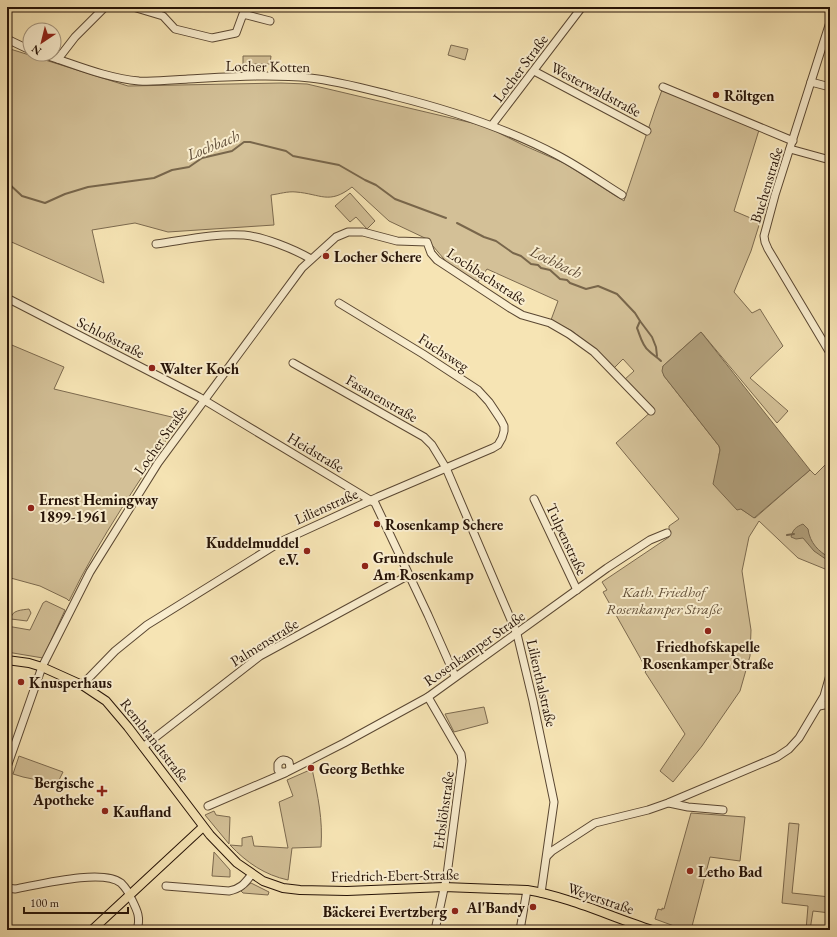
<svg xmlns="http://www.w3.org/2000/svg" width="837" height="937" viewBox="0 0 837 937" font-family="'EB Garamond',serif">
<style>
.green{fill:#d3c097;stroke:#7c6a4f}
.water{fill:#af9d79;stroke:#78664b}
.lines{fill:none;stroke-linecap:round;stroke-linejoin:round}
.stream{stroke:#78664b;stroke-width:2}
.minor-casing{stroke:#5a4732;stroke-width:9}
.major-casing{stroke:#261307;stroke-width:10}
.minor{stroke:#f9edce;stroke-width:7}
.major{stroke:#f6e4b4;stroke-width:8}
.poi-dot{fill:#8f2418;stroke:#f9edce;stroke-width:1.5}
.labels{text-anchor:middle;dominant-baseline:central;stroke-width:4;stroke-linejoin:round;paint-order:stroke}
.street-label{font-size:15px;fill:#261307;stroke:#f9edce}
.poi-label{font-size:15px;font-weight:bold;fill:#261307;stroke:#f9edce;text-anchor:start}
.park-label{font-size:15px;font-style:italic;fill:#635039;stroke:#f9edce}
.water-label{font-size:16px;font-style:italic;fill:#5d4a35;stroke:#f9edce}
</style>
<rect width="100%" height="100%" fill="#f6e4b4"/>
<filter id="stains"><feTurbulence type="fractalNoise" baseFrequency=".005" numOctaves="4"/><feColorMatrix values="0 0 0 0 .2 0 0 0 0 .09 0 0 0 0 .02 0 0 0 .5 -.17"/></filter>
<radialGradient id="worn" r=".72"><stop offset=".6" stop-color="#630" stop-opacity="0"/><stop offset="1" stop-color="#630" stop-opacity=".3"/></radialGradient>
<g class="green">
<polygon points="451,45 468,49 465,60 448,55"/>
<path d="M7 48 128 86 281 83 307 84 485 126 523 145 564 163 624 201 655 109 662 90 759 130 734 211 760 222 751 251 734 292 752 313 760 309 783 346 750 378 788 411 777 423 701 332 663 366 664 376 719 446 720 450 719 455 741 509 755 518 810 470 815 475 830 460V571L798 558 759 521 749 537 742 571 751 630 750 656 740 691 702 746 673 782 660 771 685 734 645 672 647 670 603 592 607 590 602 582 669 537V526L679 519 616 443 653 410 624 380 634 371 623 359 613 369 595 349 572 331 551 320 558 301 487 269 477 283 449 265 427 239 389 221 352 187C329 205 321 194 296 192 288 191 279 194 271 195L274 225 168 232 135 223 92 230 104 283 7 240Z"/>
<polygon points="243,56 271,56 270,64 243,64"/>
<polygon points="350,193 375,221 367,229 356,217 350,222 335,206"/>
<path d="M7 343 64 367 54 389 180 419C141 479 100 537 69 601L67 599 40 586 7 577Z"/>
<polygon points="46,601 65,610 43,658 7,652 7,626 30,630 43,603"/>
<path d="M29 609 31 613 27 621 11 619C11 610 22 610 29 609Z"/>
<polygon points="484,707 488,723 454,732 445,714"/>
<polygon points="19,756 63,772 57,784 23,777 13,774"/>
<path d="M312 769C318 796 323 820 321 847L292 848 288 880C265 875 247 863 230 845L242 846V838L252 836 254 846 288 848 279 802 293 796 287 780Z"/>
<polygon points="214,811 216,815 230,817 229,844 205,815"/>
<polygon points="691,813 745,817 740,861 710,857 691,930 685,930 655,919 658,909 662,910 662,908 664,909"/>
<polygon points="789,823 799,824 792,893 830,897 830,913 813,911 810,930 806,930 808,906 782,903"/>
<polygon points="214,852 230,870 230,877 212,876"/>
<polygon points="251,883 269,892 268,895 243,893 241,891"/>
</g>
<g class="water">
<polygon points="701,332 810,470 754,518 741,509 737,510 713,484 720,450 719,446 664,376 662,371 663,366"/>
<path d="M803 524 808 529C810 543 818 551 830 558V562L814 551 803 538 796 539 791 537C793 529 796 527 803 524Z"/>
</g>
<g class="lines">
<g class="stream">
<polyline points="7,182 22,196 45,203 65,194 88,187 154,178 172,170 189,167 202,158 232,151 244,142 250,142 286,151 293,156 339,165 365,180 376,185 395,199 446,218"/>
<polyline points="457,223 484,237 496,241 513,253 521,256 531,264 538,265 541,268 550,270 560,279 567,280 570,283 586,289 598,286 617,294 635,313 640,321 652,337 656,347 657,356"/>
<path d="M640 321 637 328C640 335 642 346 649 351 653 355 657 357 661 361"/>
<polyline points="787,535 794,534"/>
</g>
<defs>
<g id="minor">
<polyline points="133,7 163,16 175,29 212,38 236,33 243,14 270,21"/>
<polyline points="830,22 775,195 764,236 765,242 768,249 830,353"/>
<polyline points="7,39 30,50"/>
<path d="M42 54C74 64 105 78 139 81 155 82 172 80 188 79 228 77 270 74 310 78 338 81 366 89 394 96 450 110 506 128 557 155 580 167 601 182 622 195"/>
<polyline points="58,59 75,37 105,7"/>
<polyline points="534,71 647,131"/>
<polyline points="811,82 830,87"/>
<polyline points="663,87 793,141"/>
<polyline points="492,125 582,7"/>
<polyline points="790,149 830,160"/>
<path d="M156 244C185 240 215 233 244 235 264 237 294 249 311 259"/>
<polyline points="7,298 199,397 375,503 428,615 455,676"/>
<polyline points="293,363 424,437 432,445 446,468 517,634 533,701 554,802 541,893"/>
<polyline points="534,499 577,590"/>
<polyline points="82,685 115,651 147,625 282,541 378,497 493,448 498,445 502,438 504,431 504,426 501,420 489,402 478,390 423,354 339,303"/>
<polyline points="428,697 461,754 462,761 447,875 435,930"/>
<polyline points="819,706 830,704"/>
<polyline points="143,747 260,656 409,575"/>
<polyline points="7,767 42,667 90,572 158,463 302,268 336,237 348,232 363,232 397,241 427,242 431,253 437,260 510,308 522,315 550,323 569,334 594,352 651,411"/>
<path d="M288 771 290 768 289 762C285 759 281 759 278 764V770L281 772H287L344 743 428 697 607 568 650 540 667 533"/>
<polyline points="669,803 688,807 723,810"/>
<polyline points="208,806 285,773"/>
<polyline points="547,856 552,851 595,823 648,810 668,803 777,757 789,749 799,738 824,696 830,675"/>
<path d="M166 886 229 891C241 889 245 883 252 874"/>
<path d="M7 888 15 889C38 885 103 868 121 883 125 887 129 893 131 898 137 910 141 917 137 930"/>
<polyline points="520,930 527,890"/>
</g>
<g id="major">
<polyline points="828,7 830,7"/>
<path d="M7 660 29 663 42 667 82 685 106 701 128 727 210 835 237 863 263 881 283 888 300 890 347 891 444 887 527 890C570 897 611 917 652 930"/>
<polyline points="92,930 203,827"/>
</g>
</defs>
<use href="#minor" class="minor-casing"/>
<use href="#major" class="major-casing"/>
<use href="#minor" class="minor"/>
<use href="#major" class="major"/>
</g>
<g class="poi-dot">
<circle cx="716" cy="95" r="4"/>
<circle cx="326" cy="256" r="4"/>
<circle cx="152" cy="368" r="4"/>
<circle cx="31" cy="508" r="4"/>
<circle cx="377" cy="524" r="4"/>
<circle cx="307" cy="551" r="4"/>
<circle cx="365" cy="566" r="4"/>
<circle cx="708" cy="631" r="4"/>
<circle cx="21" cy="682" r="4"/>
<circle cx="311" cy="768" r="4"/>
<path d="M100 785h4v4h4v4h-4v4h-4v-4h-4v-4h4z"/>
<circle cx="105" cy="811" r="4"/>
<circle cx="690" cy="871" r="4"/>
<circle cx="533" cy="907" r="4"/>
<circle cx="455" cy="911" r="4"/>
</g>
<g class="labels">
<g class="street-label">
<text transform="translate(268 66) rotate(1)">Locher Kotten</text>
<text transform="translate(520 68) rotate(-53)">Locher Straße</text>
<text transform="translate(596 89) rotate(28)">Westerwaldstraße</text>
<text transform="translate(766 185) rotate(-73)">Buchenstraße</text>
<text transform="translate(487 276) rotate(33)">Lochbachstraße</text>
<text transform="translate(111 337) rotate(27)">Schloßstraße</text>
<text transform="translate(444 352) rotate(33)">Fuchsweg</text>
<text transform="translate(382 398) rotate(30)">Fasanenstraße</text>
<text transform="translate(160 440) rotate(-55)">Locher Straße</text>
<text transform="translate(316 452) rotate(31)">Heidstraße</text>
<text transform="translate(326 506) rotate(-24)">Lilienstraße</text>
<text transform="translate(567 539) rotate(65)">Tulpenstraße</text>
<text transform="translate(264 642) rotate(-32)">Palmenstraße</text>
<text transform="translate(474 648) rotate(-35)">Rosenkamper Straße</text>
<text transform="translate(542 683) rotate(77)">Lilienthalstraße</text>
<text transform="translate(155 740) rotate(52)">Rembrandtstraße</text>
<text transform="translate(443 810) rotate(-82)">Erbslöhstraße</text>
<text transform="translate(395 875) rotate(-1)">Friedrich-Ebert-Straße</text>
<text transform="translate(601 898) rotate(19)">Weyerstraße</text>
</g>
<g class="poi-label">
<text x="724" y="95">Röltgen</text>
<text x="334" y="256">Locher Schere</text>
<text x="160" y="368">Walter Koch</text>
<text x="39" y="499">Ernest Hemingway<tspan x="39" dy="17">1899-1961</tspan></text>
<text x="385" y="524">Rosenkamp Schere</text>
<text x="299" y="542" text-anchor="end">Kuddelmuddel<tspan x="299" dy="17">e.V.</tspan></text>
<text x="373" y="557">Grundschule<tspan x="373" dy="17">Am Rosenkamp</tspan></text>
<text x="708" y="646" text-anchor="middle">Friedhofskapelle<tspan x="708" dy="17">Rosenkamper Straße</tspan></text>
<text x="29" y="682">Knusperhaus</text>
<text x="319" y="768">Georg Bethke</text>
<text x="94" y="782" text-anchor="end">Bergische<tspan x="94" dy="17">Apotheke</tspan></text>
<text x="113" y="811">Kaufland</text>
<text x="698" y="871">Letho Bad</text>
<text x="525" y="907" text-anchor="end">Al'Bandy</text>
<text x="447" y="911" text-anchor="end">Bäckerei Evertzberg</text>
</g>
<g class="park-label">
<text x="664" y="591">Kath. Friedhof<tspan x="664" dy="17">Rosenkamper Straße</tspan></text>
</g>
<g class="water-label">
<text transform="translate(213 145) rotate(-22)">Lochbach</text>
<text transform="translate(556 262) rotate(26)">Lochbach</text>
</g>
</g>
<rect width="837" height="937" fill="none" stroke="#f6e4b4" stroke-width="24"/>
<rect x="8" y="8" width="821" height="921" fill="none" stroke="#261307" stroke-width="2"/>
<rect x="12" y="12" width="813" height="913" fill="none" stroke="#261307"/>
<g transform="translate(42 42) rotate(215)"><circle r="19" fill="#f9edce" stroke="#a5967e"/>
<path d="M0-3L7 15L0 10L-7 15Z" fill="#8f2418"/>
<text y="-6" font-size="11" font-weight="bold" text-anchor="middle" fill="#261307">N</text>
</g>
<path d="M24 907v6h104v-6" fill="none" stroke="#261307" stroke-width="2"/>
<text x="30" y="907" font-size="12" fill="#261307" stroke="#f9edce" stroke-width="3" paint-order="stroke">100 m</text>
<rect width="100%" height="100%" filter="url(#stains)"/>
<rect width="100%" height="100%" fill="url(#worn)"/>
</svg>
